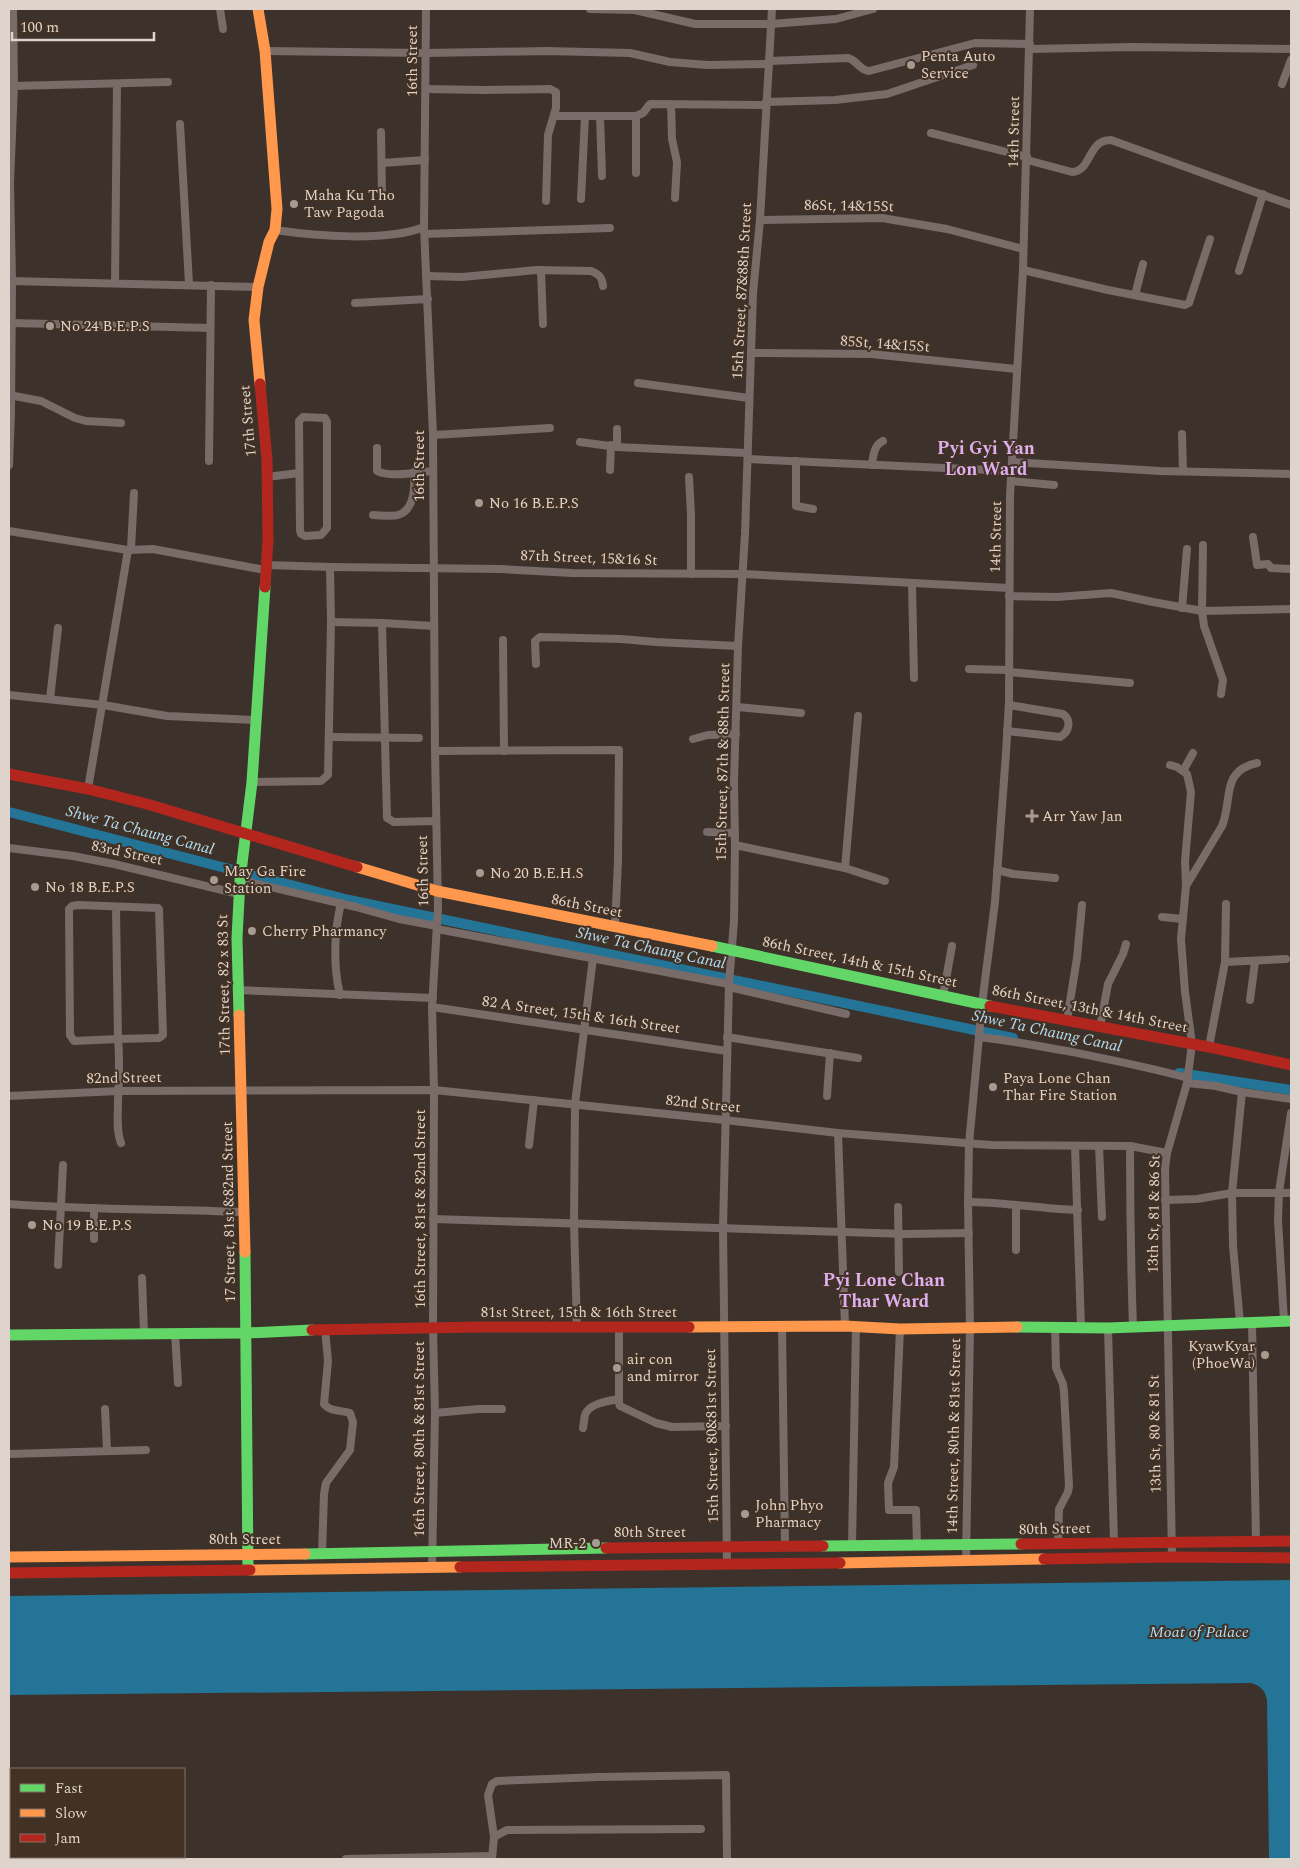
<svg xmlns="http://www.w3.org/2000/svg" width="1300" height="1868" viewBox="0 0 1300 1868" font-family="Spectral,serif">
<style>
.water{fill:#237496}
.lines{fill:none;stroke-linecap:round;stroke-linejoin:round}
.canal{stroke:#237496;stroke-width:10}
.street{stroke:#786b68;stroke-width:8}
.fast{stroke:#63d668;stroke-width:11}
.slow{stroke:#ff974d;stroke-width:11}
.jam{stroke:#b3261e;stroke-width:11}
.poi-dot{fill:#a69b93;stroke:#433124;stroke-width:2}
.labels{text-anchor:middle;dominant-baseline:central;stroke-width:4;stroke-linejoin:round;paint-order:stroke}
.poi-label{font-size:15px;fill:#dfd4cb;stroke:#433124;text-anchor:start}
.street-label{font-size:15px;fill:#dfd4cb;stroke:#433124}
.water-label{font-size:16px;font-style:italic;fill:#aedef9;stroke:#433124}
.quarter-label{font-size:18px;font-weight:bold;fill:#dcb0f0;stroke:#433124}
</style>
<rect width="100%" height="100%" fill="#3c322b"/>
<path class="water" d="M1291 1580V1859H1269L1267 1700C1265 1690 1261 1686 1251 1683L9 1695V1596Z"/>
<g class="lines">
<g class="canal">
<polyline points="9,812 349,900 1013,1038"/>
<polyline points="1179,1073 1291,1090"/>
</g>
<g class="street">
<polyline points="220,9 223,29"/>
<polyline points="426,9 424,227 433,435 435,751 438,908 432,1007 434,1090 433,1328 435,1413 432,1567"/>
<polyline points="590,9 635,10 695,24 771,24 836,19 873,9"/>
<polyline points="1030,49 1133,47 1291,49"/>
<polyline points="265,51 426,53 547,51 630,53 670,62 708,65 769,64"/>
<path d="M769 61 848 58C857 60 859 70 869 71L975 43 1030 44"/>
<polyline points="1282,84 1291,60"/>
<polyline points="14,86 168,82"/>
<polyline points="426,89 485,90 550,89 556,92 556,108 548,135 546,201"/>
<polyline points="766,102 835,100 887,94 973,65"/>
<polyline points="671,104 672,139 677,162 675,198"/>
<polyline points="555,116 636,116 643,113 650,104 765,105"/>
<polyline points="600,116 602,176"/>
<polyline points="636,116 636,173"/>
<polyline points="180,124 189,284"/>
<polyline points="381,132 382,197"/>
<polyline points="931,133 1027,157"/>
<path d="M1027 160 1072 172C1092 171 1087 140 1111 140L1291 205"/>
<polyline points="382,163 425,160"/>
<polyline points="581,199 585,116"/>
<polyline points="760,220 882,218 947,229 1023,249"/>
<path d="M275 230C316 236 387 242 424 227"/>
<polyline points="425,234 610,228"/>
<polyline points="541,270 543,324"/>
<polyline points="1023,270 1108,290 1185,305 1189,303 1210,239"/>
<polyline points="1239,271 1263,194"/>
<path d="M427 276 462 277 536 270 591 271C599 274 602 277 603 286"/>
<polyline points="9,281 258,287"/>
<polyline points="115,283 117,84"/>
<polyline points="1135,295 1143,264"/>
<polyline points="355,303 428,299"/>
<polyline points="12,323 210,328"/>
<polyline points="751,353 871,354 1016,369"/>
<polyline points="638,383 749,398"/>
<polyline points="9,395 41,401 75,418 86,421 121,423"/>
<polygon points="303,417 325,418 327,422 327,528 321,535 305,536 301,534 300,530 299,421"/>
<polyline points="1182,434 1183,471"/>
<polyline points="433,435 550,428"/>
<polyline points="580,442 617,447 747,453"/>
<polyline points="617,447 617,429"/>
<path d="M377 448V471C391 478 418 472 433 471"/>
<polyline points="748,459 1011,471"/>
<polyline points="209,461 211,285"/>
<polyline points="796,461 796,506 813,509"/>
<polyline points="1012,462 1160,471 1291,474"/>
<polyline points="9,465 11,413 12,281 10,183 14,86 13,9"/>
<path d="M872 465C873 456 874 445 883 441"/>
<polyline points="610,470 611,445"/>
<polyline points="267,477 299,473"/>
<polyline points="689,477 691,515 691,574"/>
<polyline points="1011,481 1054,485"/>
<path d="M373 515C380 515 391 517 398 515 415 510 415 487 414 472"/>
<polyline points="9,531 128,550 153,549 265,570"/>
<polyline points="1253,537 1257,565 1268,564 1271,568 1291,569"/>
<polyline points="1203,545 1202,611 1204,626 1223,680 1221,694"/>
<polyline points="131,549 134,493"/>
<polyline points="266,565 330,567 501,569 572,573 743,574 1009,588"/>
<polyline points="912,583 914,678"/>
<polyline points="1009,596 1057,597 1111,593 1153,602 1202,611 1291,609"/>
<polyline points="1182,608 1187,549"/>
<polyline points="331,622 382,623 387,818 394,822 436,821"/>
<polyline points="382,623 434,626"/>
<polyline points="503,640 504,751"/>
<polyline points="536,664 535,641 540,637 621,639 656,642 738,646"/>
<polyline points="969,669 1009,670"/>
<polyline points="1009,672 1130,683"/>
<polyline points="9,695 103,705 167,716 255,720"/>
<polyline points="50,699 58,628"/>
<polyline points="737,707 801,713"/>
<path d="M1007 731 1060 737C1069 732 1072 721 1063 714L1009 705"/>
<polyline points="329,737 419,738"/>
<polyline points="693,739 708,735 736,734"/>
<polyline points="435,751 619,750 618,861 615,927"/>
<polyline points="1170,765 1177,767 1187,774 1191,792 1185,861 1186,886 1181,939 1185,992 1192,1044 1187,1083 1167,1153 1165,1169 1172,1557"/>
<polyline points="1183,771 1193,753"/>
<polyline points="252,782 321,781 328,775 331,622 330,567"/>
<polyline points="88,789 128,550"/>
<polyline points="707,832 735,833"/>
<polyline points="735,845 845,868 885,881"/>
<polyline points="9,848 73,856 114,864 239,894"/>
<polyline points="845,868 858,716"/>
<polyline points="997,870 1013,874 1055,878"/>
<polyline points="240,880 356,907 399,919 437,926"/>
<path d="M1186 886 1222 826C1233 800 1220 771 1257 763"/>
<path d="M116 908 118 1039 159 1038 163 1035 159 909 158 908 78 905 72 906 69 909 70 1035 74 1041 118 1039C120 1059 119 1080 118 1101 118 1114 116 1131 121 1143"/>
<polyline points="1162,917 1183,919"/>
<polyline points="437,929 729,984"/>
<polyline points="1225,962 1286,959"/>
<polyline points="729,987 846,1014"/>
<polyline points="238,990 433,998"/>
<path d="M340 995C333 966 334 932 341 903"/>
<polyline points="943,996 952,946"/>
<polyline points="1250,1000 1255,962"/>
<polyline points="432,1007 727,1051"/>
<polyline points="1067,1020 1077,958 1082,905"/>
<polyline points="1100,1027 1108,984 1123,954 1126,944"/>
<polyline points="727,1037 858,1058"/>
<path d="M979 1037C1009 1040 1037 1046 1067 1051 1107 1059 1148 1067 1188 1078"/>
<polyline points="1209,1047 1225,962 1226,904"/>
<polyline points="1187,1083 1216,1086 1242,1092 1291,1099"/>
<polyline points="9,1096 119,1091 434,1090 725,1120 838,1133 991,1145 1130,1146 1167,1153"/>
<polyline points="827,1096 830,1053"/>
<polyline points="838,1133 845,1326"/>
<polyline points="529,1145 534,1100"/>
<polyline points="1075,1146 1081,1327"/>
<polyline points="1099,1146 1102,1217"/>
<path d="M1130 1146C1130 1206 1131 1267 1133 1328"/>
<polyline points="1165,1200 1197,1199 1232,1193 1291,1193"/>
<path d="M968 1202C1005 1202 1041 1209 1078 1210"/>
<path d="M9 1204C87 1210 165 1209 243 1212"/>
<polyline points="898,1207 899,1272"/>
<polyline points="433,1219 907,1234 969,1233"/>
<polyline points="94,1239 94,1208"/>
<polyline points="1016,1250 1016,1206"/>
<polyline points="58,1265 63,1165"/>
<polyline points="142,1278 144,1334"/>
<polyline points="1284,1321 1278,1220 1279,1192 1291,1113"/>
<polyline points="1240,1323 1233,1246 1232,1193 1242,1092"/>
<polyline points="1252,1323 1256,1541"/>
<polyline points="782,1327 785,1547"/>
<polyline points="1055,1327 1056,1368 1063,1384 1064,1392 1069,1486 1068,1492 1059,1509 1058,1544"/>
<polyline points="577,1328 574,1223 575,1104 593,958"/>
<polyline points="619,1328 619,1403 620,1406 656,1423 672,1427 726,1426"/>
<polyline points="1108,1328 1114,1542"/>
<polyline points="900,1329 894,1467 888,1483 889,1510 916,1510 917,1544"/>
<polyline points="175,1333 178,1383"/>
<polyline points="105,1409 107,1450"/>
<polyline points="435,1413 478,1409 502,1409"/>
<path d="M583 1428C584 1424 584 1418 585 1415 589 1403 609 1401 619 1399"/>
<polyline points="9,1454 146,1450"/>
<polyline points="852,1546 856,1327"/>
<path d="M322 1554 324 1494 326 1483 350 1450 353 1422 350 1413C341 1410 330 1412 324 1404L328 1361 325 1329"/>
<polyline points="966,1561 970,1327 968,1202 969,1144 982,1004 995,902 1006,753 1009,702 1010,495 1023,270 1030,9"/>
<polyline points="727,1564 723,1228 729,984 734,921 735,845 734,782 738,646 745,534 753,293 760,220 772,9"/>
<polyline points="494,1837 488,1795 492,1784 497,1781 599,1777 726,1775 727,1859"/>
<polyline points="346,1859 492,1856"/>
<polyline points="492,1859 494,1837 507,1830 701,1829"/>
</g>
<g class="fast">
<polyline points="712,946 990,1006"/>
<polyline points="239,1015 237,938 240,880 252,782 265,587"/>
<polyline points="245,1252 248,1569"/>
<polyline points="1017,1327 1108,1328 1291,1321"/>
<polyline points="9,1335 247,1333 312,1330"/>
<polyline points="823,1546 1021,1544"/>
<polyline points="305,1554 606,1548"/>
</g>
<g class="slow">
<polyline points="258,9 265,51 277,209 275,230 269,242 258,287 254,320 260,384"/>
<polyline points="357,867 437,891 712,946"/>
<polyline points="239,1015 245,1252"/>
<polyline points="689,1327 845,1326 900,1329 1017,1327"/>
<polyline points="9,1557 305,1554"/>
<polyline points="840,1563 1044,1559"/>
<polyline points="250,1570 460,1567"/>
</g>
<g class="jam">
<polyline points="260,384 267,460 268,540 265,587"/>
<polyline points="9,774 88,789 147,804 357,867"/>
<polyline points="990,1006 1209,1047 1291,1065"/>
<polyline points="312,1330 478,1327 689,1327"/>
<polyline points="1021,1544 1291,1541"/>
<polyline points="606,1548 823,1546"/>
<polyline points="1044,1559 1172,1557 1291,1558"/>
<polyline points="460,1567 840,1563"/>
<polyline points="9,1573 250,1570"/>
</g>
</g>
<g class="poi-dot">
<circle cx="911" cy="65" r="5"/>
<circle cx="294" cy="204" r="5"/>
<circle cx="50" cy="326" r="5"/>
<circle cx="479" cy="503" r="5"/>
<path d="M1029.5 808.5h5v5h5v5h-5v5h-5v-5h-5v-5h5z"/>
<circle cx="480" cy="873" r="5"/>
<circle cx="214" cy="880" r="5"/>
<circle cx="35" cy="887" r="5"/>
<circle cx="252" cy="931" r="5"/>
<circle cx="993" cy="1087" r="5"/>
<circle cx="32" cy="1225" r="5"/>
<circle cx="1265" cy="1355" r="5"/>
<circle cx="617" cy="1368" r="5"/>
<circle cx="745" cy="1514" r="5"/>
<circle cx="596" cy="1543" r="5"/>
</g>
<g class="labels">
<g class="poi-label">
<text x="921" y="56">Penta Auto<tspan x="921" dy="17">Service</tspan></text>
<text x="304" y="195">Maha Ku Tho<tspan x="304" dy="17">Taw Pagoda</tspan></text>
<text x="60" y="326">No 24 B.E.P.S</text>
<text x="489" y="503">No 16 B.E.P.S</text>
<text x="1042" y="816">Arr Yaw Jan</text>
<text x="224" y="871">May Ga Fire<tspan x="224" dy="17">Station</tspan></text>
<text x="490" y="873">No 20 B.E.H.S</text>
<text x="45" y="887">No 18 B.E.P.S</text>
<text x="262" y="931">Cherry Pharmancy</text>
<text x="1003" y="1078">Paya Lone Chan<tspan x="1003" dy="17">Thar Fire Station</tspan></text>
<text x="42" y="1225">No 19 B.E.P.S</text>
<text x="1255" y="1346" text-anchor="end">KyawKyar<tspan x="1255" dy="17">(PhoeWa)</tspan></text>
<text x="627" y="1359">air con<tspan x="627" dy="17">and mirror</tspan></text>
<text x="755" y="1505">John Phyo<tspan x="755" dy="17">Pharmacy</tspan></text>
<text x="586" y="1543" text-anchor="end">MR-2</text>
</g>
<g class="street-label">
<text transform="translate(412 61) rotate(-90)">16th Street</text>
<text transform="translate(1014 132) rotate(-89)">14th Street</text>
<text transform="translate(849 206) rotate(1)">86St, 14&amp;15St</text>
<text transform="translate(742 291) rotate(-87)">15th Street, 87&amp;88th Street</text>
<text transform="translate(885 344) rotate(4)">85St, 14&amp;15St</text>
<text transform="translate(248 421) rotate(-95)">17th Street</text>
<text transform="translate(419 466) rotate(-90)">16th Street</text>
<text transform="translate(996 537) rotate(-89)">14th Street</text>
<text transform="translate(589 558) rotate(2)">87th Street, 15&amp;16 St</text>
<text transform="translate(723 762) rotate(-89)">15th Street, 87th &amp; 88th Street</text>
<text transform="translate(127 853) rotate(12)">83rd Street</text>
<text transform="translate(423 871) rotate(-91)">16th Street</text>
<text transform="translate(587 906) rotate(11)">86th Street</text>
<text transform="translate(860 962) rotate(12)">86th Street, 14th &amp; 15th Street</text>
<text transform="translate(224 985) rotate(-91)">17th Street, 82 x 83 St</text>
<text transform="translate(1090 1009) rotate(11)">86th Street, 13th &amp; 14th Street</text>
<text transform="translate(581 1015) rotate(8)">82 A Street, 15th &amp; 16th Street</text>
<text transform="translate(124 1078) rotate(-1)">82nd Street</text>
<text transform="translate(703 1104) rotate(6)">82nd Street</text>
<text transform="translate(420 1209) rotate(-90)">16th Street, 81st &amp; 82nd Street</text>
<text transform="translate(229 1212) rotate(-91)">17 Street, 81st &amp;82nd Street</text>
<text transform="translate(1154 1214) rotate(-89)">13th St, 81 &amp; 86 St</text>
<text x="579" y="1312">81st Street, 15th &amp; 16th Street</text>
<text transform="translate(1155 1434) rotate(-91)">13th St, 80 &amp; 81 St</text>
<text transform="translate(712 1436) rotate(-91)">15th Street, 80&amp;81st Street</text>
<text transform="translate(954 1436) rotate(-89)">14th Street, 80th &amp; 81st Street</text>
<text transform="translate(419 1439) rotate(-90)">16th Street, 80th &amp; 81st Street</text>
<text transform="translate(1055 1529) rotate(-1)">80th Street</text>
<text x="650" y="1532">80th Street</text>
<text x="245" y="1539">80th Street</text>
</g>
<g class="water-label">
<text transform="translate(140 830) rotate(15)">Shwe Ta Chaung Canal</text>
<text transform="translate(651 948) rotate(12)">Shwe Ta Chaung Canal</text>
<text transform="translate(1047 1031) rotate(12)">Shwe Ta Chaung Canal</text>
<text x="1199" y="1632">Moat of Palace</text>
</g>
<g class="quarter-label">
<text x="986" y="448">Pyi Gyi Yan<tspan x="986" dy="21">Lon Ward</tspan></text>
<text x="884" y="1280">Pyi Lone Chan<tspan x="884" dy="21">Thar Ward</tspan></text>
</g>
</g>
<rect width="1300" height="1868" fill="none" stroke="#dfd4cb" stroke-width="20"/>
<rect x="10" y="1768" width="175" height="90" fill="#433124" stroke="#817267"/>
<rect x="20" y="1784" width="25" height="8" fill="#63d668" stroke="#817267"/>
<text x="55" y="1793" font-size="15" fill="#dfd4cb">Fast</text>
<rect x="20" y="1809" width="25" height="8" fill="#ff974d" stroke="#817267"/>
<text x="55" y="1818" font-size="15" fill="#dfd4cb">Slow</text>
<rect x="20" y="1834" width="25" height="8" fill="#b3261e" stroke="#817267"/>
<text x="55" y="1843" font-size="15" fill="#dfd4cb">Jam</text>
<path d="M12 32v8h142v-8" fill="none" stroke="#dfd4cb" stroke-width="2.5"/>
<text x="20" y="32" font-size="15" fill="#dfd4cb" stroke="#433124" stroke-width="4" paint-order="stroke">100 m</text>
</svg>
